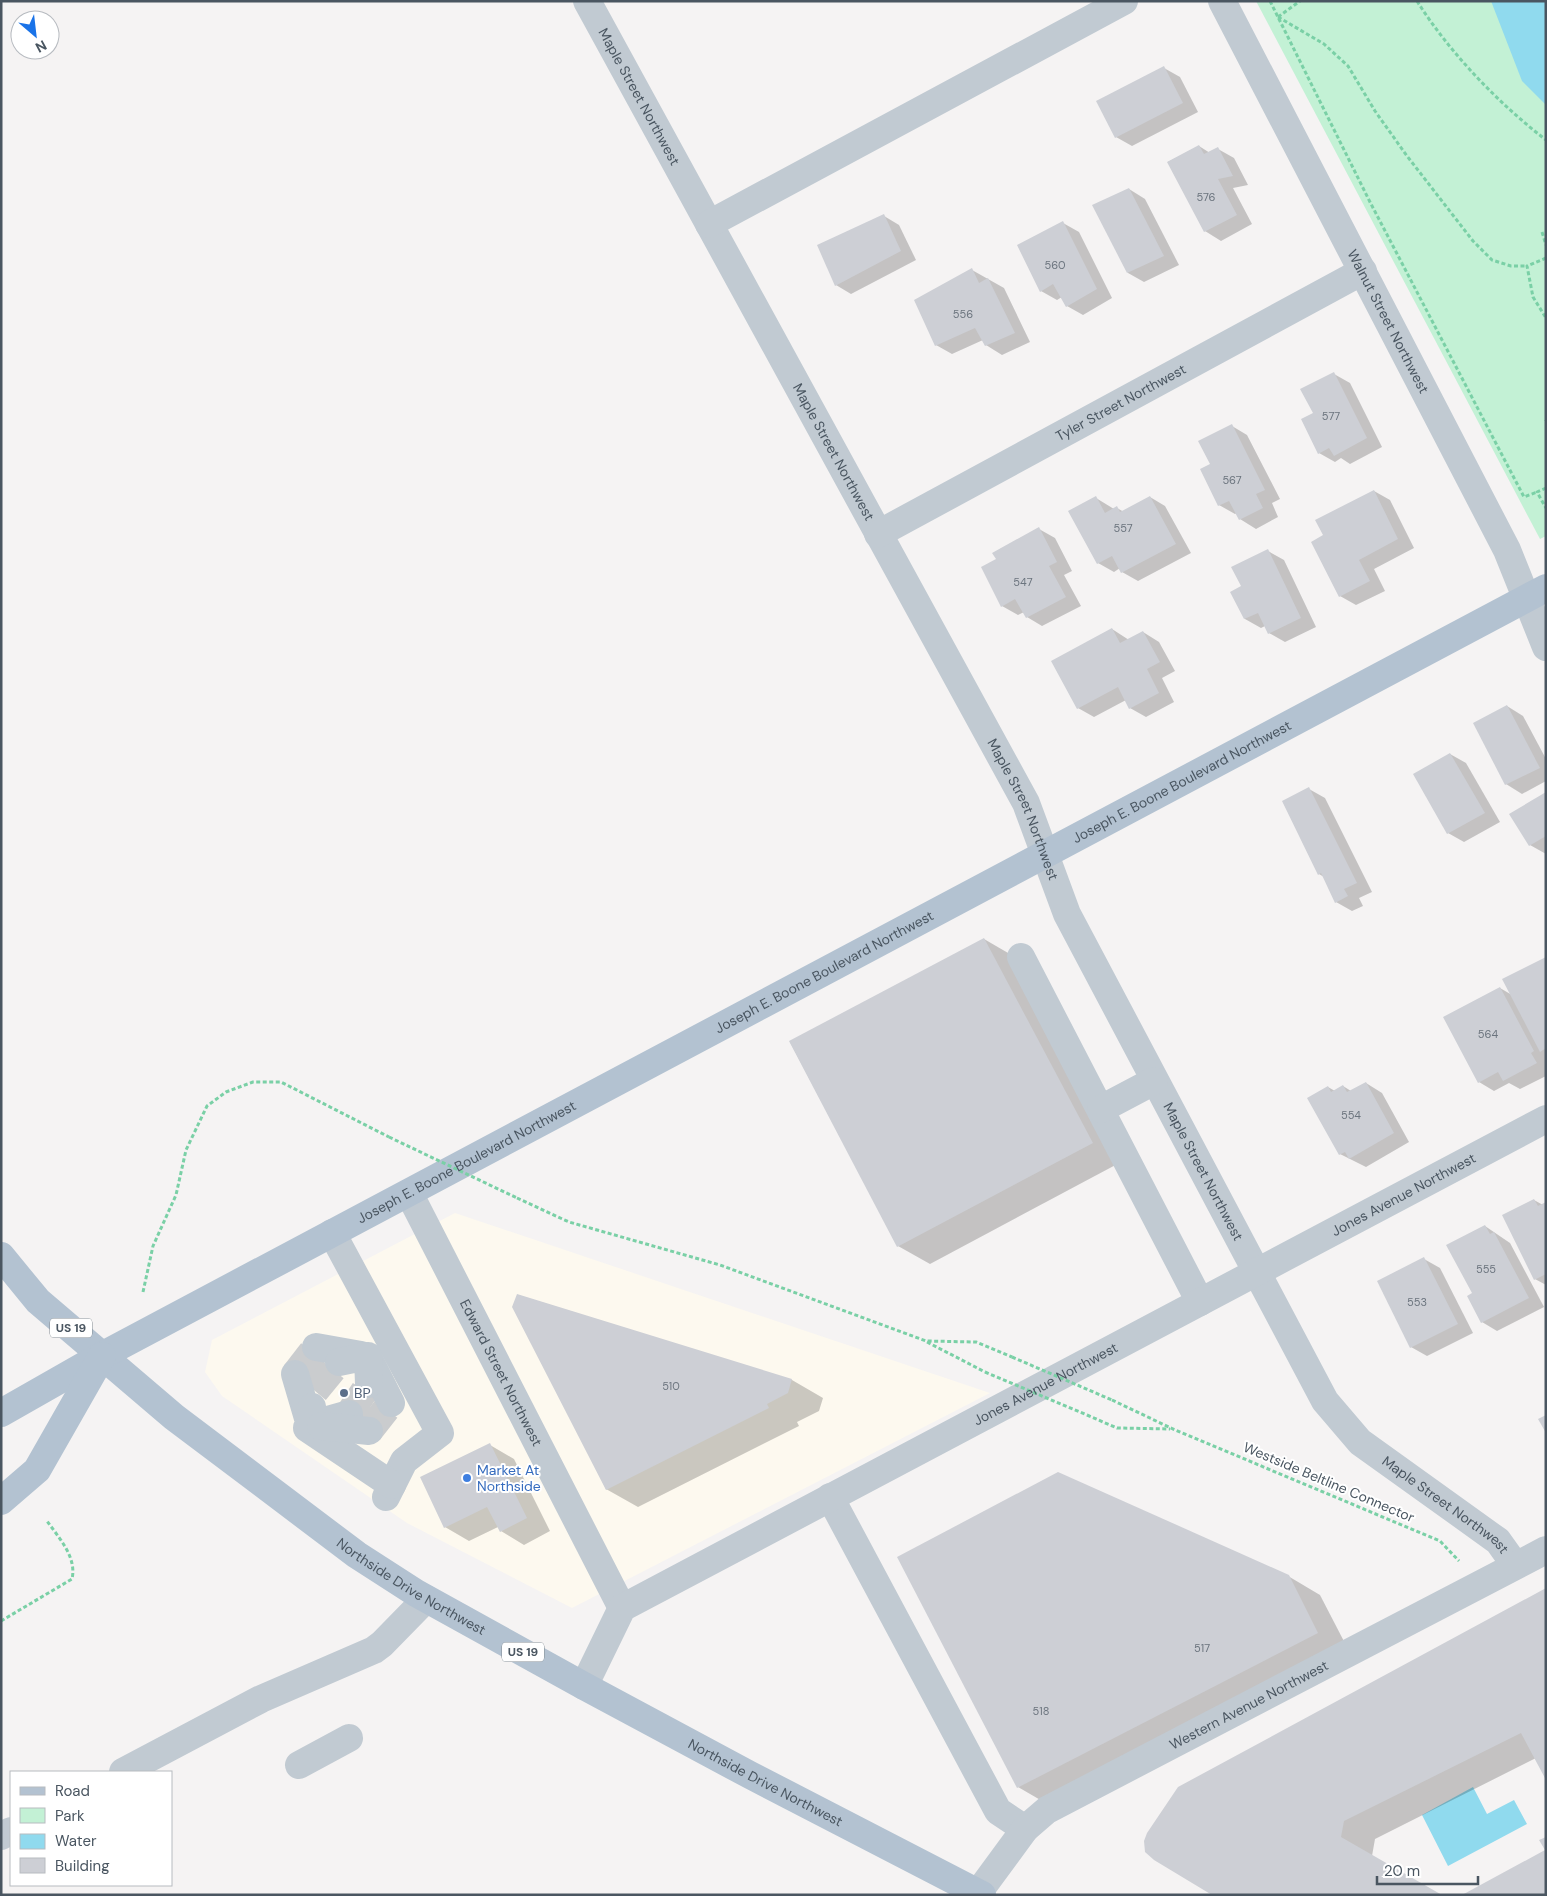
<svg xmlns="http://www.w3.org/2000/svg" width="1547" height="1896" viewBox="0 0 1547 1896" font-family="'DM Sans',sans-serif">
<style>
.commercial{fill:#fdf9ef}
.green{fill:#c3f1d5}
.water{fill:#90daee}
.shadow{fill:#0003}
.building{fill:#cdcfd5}
.lines{fill:none;stroke-linecap:round;stroke-linejoin:round}
.minor-tunnel{stroke:#caccce;stroke-width:28;stroke-dasharray:28 14;stroke-linecap:butt}
.path{stroke:#7ad0a6;stroke-width:3;stroke-dasharray:4 2.5;stroke-linecap:butt}
.minor{stroke:#c1cad2;stroke-width:28}
.major{stroke:#b3c2d1;stroke-width:28}
.path-bridge{stroke:#7ad0a6;stroke-width:3;stroke-dasharray:4 2.5;stroke-linecap:butt}
.service-dot{fill:#5c6f8a;stroke:#fff;stroke-width:2}
.shop-dot{fill:#3f7fe0;stroke:#fff;stroke-width:2}
.labels{text-anchor:middle;dominant-baseline:central;stroke-width:4;stroke-linejoin:round;paint-order:stroke}
.number-label{font-size:11px;fill:#6b747e}
.shield{fill:#fff;stroke:#808990;stroke-width:1}
.shield-label{font-size:12px;font-weight:bold;fill:#4a5661}
.street-label{font-size:14px;fill:#4a5661;stroke:#fff}
.service-label{font-size:14px;fill:#4e5e75;stroke:#fff;text-anchor:start}
.shop-label{font-size:14px;fill:#366cbe;stroke:#fff;text-anchor:start}
</style>
<rect width="100%" height="100%" fill="#f5f3f3"/>
<polygon class="commercial" points="455,1213 990,1393 572,1608 407,1523 222,1396 205,1372 212,1340"/>
<polygon class="green" points="1256,1 1546,1 1546,536 1540,539"/>
<g class="water">
<polygon points="1491,1 1546,1 1546,105 1522,81"/>
<polygon points="1473,1787 1487,1814 1514,1800 1527,1824 1448,1866 1422,1815"/>
</g>
<g class="shadow">
<polygon points="1164,68 1180,77 1198,112 1132,146 1116,137"/>
<polygon points="1199,146 1210,153 1218,149 1234,158 1248,185 1233,188 1252,224 1221,241 1205,231 1168,162"/>
<polygon points="1129,189 1145,199 1179,265 1144,282 1128,273"/>
<polygon points="884,216 899,225 916,260 851,294 836,285"/>
<polygon points="1063,223 1079,232 1112,298 1083,315 1067,306 1062,297 1057,300 1041,291"/>
<polygon points="972,270 1004,288 1030,342 1002,355 986,345 983,340 952,354 936,345"/>
<polygon points="1334,374 1350,383 1382,447 1350,464 1341,458 1335,462 1319,453 1314,414"/>
<polygon points="1232,426 1247,435 1280,499 1272,503 1278,517 1256,529 1240,519 1237,513 1235,514 1219,505 1211,465"/>
<polygon points="1374,491 1390,500 1414,548 1374,569 1385,591 1356,605 1340,596 1325,536"/>
<polygon points="1150,497 1165,506 1191,553 1138,581 1122,572 1120,568 1114,572 1098,563 1096,498 1114,509 1117,508 1124,512"/>
<polygon points="1039,529 1055,538 1072,571 1064,575 1081,606 1042,626 1027,617 1024,612 1018,615 1002,606 997,559"/>
<polygon points="1268,551 1284,560 1316,627 1285,642 1269,633 1265,626 1261,628 1245,619 1232,592 1242,587"/>
<polygon points="1112,629 1129,640 1143,632 1159,642 1175,671 1162,678 1174,702 1146,717 1130,708 1126,700 1094,717 1078,708"/>
<polygon points="1507,706 1523,716 1546,759 1546,781 1522,794 1506,784 1475,724"/>
<polygon points="1450,754 1466,763 1500,822 1464,842 1448,833"/>
<polygon points="1309,789 1325,798 1372,892 1359,898 1363,906 1352,911 1336,902 1324,877 1319,874"/>
<polygon points="1546,793 1546,854 1530,845"/>
<polygon points="984,939 1015,957 1123,1161 930,1264 898,1246 790,1042"/>
<polygon points="1546,958 1546,1076 1520,1089 1509,1083 1494,1091 1479,1082 1500,988 1512,995"/>
<polygon points="1366,1083 1382,1093 1409,1142 1366,1167 1340,1154 1328,1087 1335,1091 1343,1086 1351,1091"/>
<polygon points="1534,1200 1543,1205 1546,1204 1546,1285 1535,1279"/>
<polygon points="1485,1226 1510,1243 1544,1307 1497,1331 1482,1322"/>
<polygon points="1424,1259 1440,1268 1473,1333 1427,1356 1411,1347"/>
<polygon points="518,1295 792,1380 823,1398 819,1411 797,1422 799,1426 638,1507 606,1489"/>
<polygon points="490,1445 514,1459 550,1531 524,1545 501,1531 498,1527 469,1541 445,1527 422,1477"/>
<polygon points="1288,1576 1320,1595 1349,1651 1049,1805 1018,1787"/>
<polygon points="1546,1590 1536,1758 1375,1839 1372,1856 1146,1851"/>
</g>
<g class="building">
<polygon points="1164,66 1183,103 1115,138 1096,101"/>
<polygon points="1199,145 1204,154 1218,147 1233,176 1218,179 1237,215 1204,232 1167,162"/>
<polygon points="1129,188 1164,256 1127,273 1092,205"/>
<polygon points="884,214 901,251 835,286 817,245"/>
<polygon points="1063,221 1097,289 1066,307 1053,284 1040,292 1017,245"/>
<polygon points="972,268 979,283 988,278 1015,333 985,346 975,328 935,346 914,300"/>
<polygon points="1334,372 1367,438 1334,456 1329,448 1318,454 1301,419 1313,413 1300,389"/>
<polygon points="1232,424 1265,490 1256,494 1263,508 1239,520 1229,501 1218,506 1200,469 1210,464 1198,441"/>
<polygon points="1374,490 1398,539 1359,560 1370,581 1339,597 1311,542 1323,535 1315,520"/>
<polygon points="1096,496 1105,513 1117,506 1120,512 1150,496 1176,544 1121,573 1112,556 1097,564 1068,511"/>
<polygon points="1039,527 1057,562 1049,566 1066,597 1026,618 1015,599 1001,607 981,567 996,559 992,553"/>
<polygon points="1268,549 1301,618 1268,634 1258,613 1244,619 1230,592 1241,586 1231,567"/>
<polygon points="1112,628 1120,643 1143,631 1160,662 1147,669 1159,693 1129,709 1118,687 1077,709 1051,661"/>
<polygon points="1507,705 1540,768 1505,785 1473,723"/>
<polygon points="1450,753 1485,813 1447,834 1413,774"/>
<polygon points="1309,787 1357,883 1344,889 1348,896 1335,903 1321,873 1318,875 1282,801"/>
<polygon points="1546,792 1546,836 1529,846 1509,814"/>
<polygon points="984,938 1093,1143 897,1247 789,1041"/>
<polygon points="1546,957 1546,1048 1540,1052 1502,979"/>
<polygon points="1500,987 1534,1051 1531,1053 1537,1063 1503,1081 1498,1072 1478,1083 1443,1017"/>
<polygon points="1366,1082 1394,1133 1349,1159 1345,1152 1339,1155 1307,1098 1328,1086 1331,1092 1343,1085 1347,1092"/>
<polygon points="1534,1199 1538,1206 1546,1202 1546,1274 1534,1280 1502,1215"/>
<polygon points="1485,1225 1490,1234 1494,1232 1529,1298 1481,1323 1467,1296 1472,1293 1446,1245"/>
<polygon points="1424,1257 1458,1324 1410,1348 1377,1281"/>
<polygon points="517,1294 792,1379 788,1393 767,1404 769,1408 606,1490 512,1307"/>
<polygon points="1546,1415 1546,1433 1538,1419"/>
<polygon points="490,1443 527,1518 500,1532 487,1507 444,1528 420,1477"/>
<polygon points="1058,1472 1289,1575 1318,1633 1017,1788 897,1557"/>
<polygon points="1546,1588 1546,1780 1521,1733 1344,1821 1341,1837 1442,1895 1212,1895 1154,1860 1145,1852 1144,1841 1147,1833 1178,1787"/>
<polygon points="1546,1837 1546,1895 1462,1895 1545,1850 1539,1840"/>
</g>
<g class="lines">
<g class="minor-tunnel">
<polyline points="295,1374 316,1347"/>
<polyline points="315,1391 339,1362"/>
<polyline points="349,1414 369,1384"/>
<polyline points="369,1431 391,1403"/>
</g>
<g class="path">
<polyline points="1270,1 1370,202 1524,497 1537,492"/>
<path d="M1417 1C1449 52 1498 103 1546 140"/>
<polyline points="1278,17 1324,44 1348,66 1375,111 1407,156 1473,241 1492,260 1511,266 1527,266"/>
<polyline points="1278,17 1300,1"/>
<polyline points="1542,232 1546,245"/>
<polyline points="1546,258 1527,266 1533,297 1546,318"/>
<polyline points="1546,420 1546,421"/>
<polyline points="1546,488 1537,492 1546,508"/>
<polyline points="517,1198 569,1222 720,1265 926,1341 976,1342 1012,1357"/>
<polyline points="143,1292 153,1246 176,1195 186,1150 207,1106 226,1092 253,1082 281,1082 389,1137"/>
<polyline points="927,1342 985,1372"/>
<polyline points="1112,1400 1173,1429 1440,1541 1459,1561"/>
<polyline points="1087,1415 1117,1428 1170,1429"/>
<path d="M1 1621 72 1579C77 1557 59 1538 47 1521"/>
</g>
<g class="minor">
<path id="s1" d="M587 1 1026 803 1067 914 1325 1401 1360 1442 1498 1541 1515 1565"/>
<path id="s2" d="M1222 1 1507 550 1546 647"/>
<polyline points="709,224 1124,1"/>
<path id="s3" d="M878 534 1363 271"/>
<polyline points="1021,957 1200,1302"/>
<polyline points="1101,1109 1154,1081"/>
<path id="s4" d="M409 1193 622 1608"/>
<polyline points="332,1233 440,1433 404,1461 386,1497"/>
<polyline points="316,1347 361,1355"/>
<polyline points="369,1359 391,1403"/>
<polyline points="339,1362 368,1356 369,1384"/>
<polyline points="295,1374 310,1425 307,1428 392,1485"/>
<polyline points="312,1407 310,1425 349,1414"/>
<polyline points="321,1426 369,1431"/>
<polyline points="830,1497 998,1811 1025,1829"/>
<path id="s5" d="M584 1686 622 1608 1546 1119"/>
<polyline points="299,1765 349,1738"/>
<polyline points="123,1772 261,1699 374,1650 382,1644 426,1599"/>
<polyline points="1,1836 11,1831"/>
<path id="s6" d="M978 1893 1025 1829 1047 1810 1546 1550"/>
</g>
<g class="major">
<path id="s7" d="M1 1256 38 1301 174 1417 357 1555 416 1593 584 1686 750 1775 982 1895"/>
<path id="s8" d="M1 1413 103 1355 1546 588"/>
<polyline points="1,1501 37,1470 102,1356"/>
</g>
<g class="path-bridge">
<polyline points="389,1137 517,1198"/>
<polyline points="1012,1357 1112,1400"/>
<polyline points="985,1372 1087,1415"/>
</g>
</g>
<circle class="service-dot" cx="344" cy="1393" r="5"/>
<circle class="shop-dot" cx="467" cy="1478" r="5"/>
<g class="labels">
<g class="number-label">
<text x="1206" y="197">576</text>
<text x="1055" y="265">560</text>
<text x="963" y="314">556</text>
<text x="1331" y="416">577</text>
<text x="1232" y="480">567</text>
<text x="1123" y="528">557</text>
<text x="1023" y="582">547</text>
<text x="1488" y="1034">564</text>
<text x="1351" y="1115">554</text>
<text x="1486" y="1269">555</text>
<text x="1417" y="1302">553</text>
<text x="671" y="1386">510</text>
<text x="1202" y="1648">517</text>
<text x="1041" y="1711">518</text>
</g>
<g class="shield">
<rect x="50" y="1318.5" width="42" height="19" rx="4"/>
<rect x="502" y="1642.5" width="42" height="19" rx="4"/>
</g>
<g class="shield-label">
<text x="71" y="1328">US 19</text>
<text x="523" y="1652">US 19</text>
</g>
<g class="street-label">
<text stroke="none"><textPath href="#s1" startOffset="109">Maple Street Northwest</textPath></text>
<text stroke="none"><textPath href="#s2" startOffset="361">Walnut Street Northwest</textPath></text>
<text stroke="none"><textPath href="#s3" startOffset="276">Tyler Street Northwest</textPath></text>
<text stroke="none"><textPath href="#s1" startOffset="514">Maple Street Northwest</textPath></text>
<text stroke="none"><textPath href="#s8" startOffset="1339">Joseph E. Boone Boulevard Northwest</textPath></text>
<text stroke="none"><textPath href="#s1" startOffset="919">Maple Street Northwest</textPath></text>
<text stroke="none"><textPath href="#s8" startOffset="934">Joseph E. Boone Boulevard Northwest</textPath></text>
<text stroke="none"><textPath href="#s8" startOffset="529">Joseph E. Boone Boulevard Northwest</textPath></text>
<text stroke="none"><textPath href="#s1" startOffset="1324">Maple Street Northwest</textPath></text>
<text stroke="none"><textPath href="#s5" startOffset="971">Jones Avenue Northwest</textPath></text>
<text stroke="none"><textPath href="#s4" startOffset="202">Edward Street Northwest</textPath></text>
<text stroke="none"><textPath href="#s5" startOffset="566">Jones Avenue Northwest</textPath></text>
<text transform="translate(1329 1482) rotate(23)">Westside Beltline Connector</text>
<text stroke="none"><textPath href="#s1" startOffset="1744">Maple Street Northwest</textPath></text>
<text stroke="none"><textPath href="#s7" startOffset="529">Northside Drive Northwest</textPath></text>
<text stroke="none"><textPath href="#s6" startOffset="336">Western Avenue Northwest</textPath></text>
<text stroke="none"><textPath href="#s7" startOffset="934">Northside Drive Northwest</textPath></text>
</g>
<g class="service-label">
<text x="354" y="1393">BP</text>
</g>
<g class="shop-label">
<text x="477" y="1470">Market At<tspan x="477" dy="16">Northside</tspan></text>
</g>
</g>
<rect width="1547" height="1896" fill="none" stroke="#4a5661" stroke-width="5"/>
<rect x="10" y="1771" width="162" height="115" fill="#ffffff" stroke="#b7bbc0"/>
<rect x="20" y="1787" width="25" height="8" fill="#b3c2d1" stroke="#b7bbc0"/>
<text x="55" y="1796" font-size="15" fill="#4a5661">Road</text>
<rect x="20" y="1808" width="25" height="15" fill="#c3f1d5" stroke="#b7bbc0"/>
<text x="55" y="1821" font-size="15" fill="#4a5661">Park</text>
<rect x="20" y="1834" width="25" height="15" fill="#90daee" stroke="#b7bbc0"/>
<text x="55" y="1846" font-size="15" fill="#4a5661">Water</text>
<rect x="20" y="1858" width="25" height="15" fill="#cdcfd5" stroke="#b7bbc0"/>
<text x="55" y="1871" font-size="15" fill="#4a5661">Building</text>
<g transform="translate(35 35) rotate(152)"><circle r="24" fill="#ffffff" stroke="#b7bbc0"/>
<path d="M0-4L9 19L0 12L-9 19Z" fill="#1a73e8"/>
<text y="-8" font-size="14" font-weight="bold" text-anchor="middle" fill="#4a5661">N</text>
</g>
<path d="M1377 1876v8h101v-8" fill="none" stroke="#4a5661" stroke-width="2.5"/>
<text x="1384" y="1876" font-size="15" fill="#4a5661" stroke="#ffffff" stroke-width="4" paint-order="stroke">20 m</text>
</svg>
